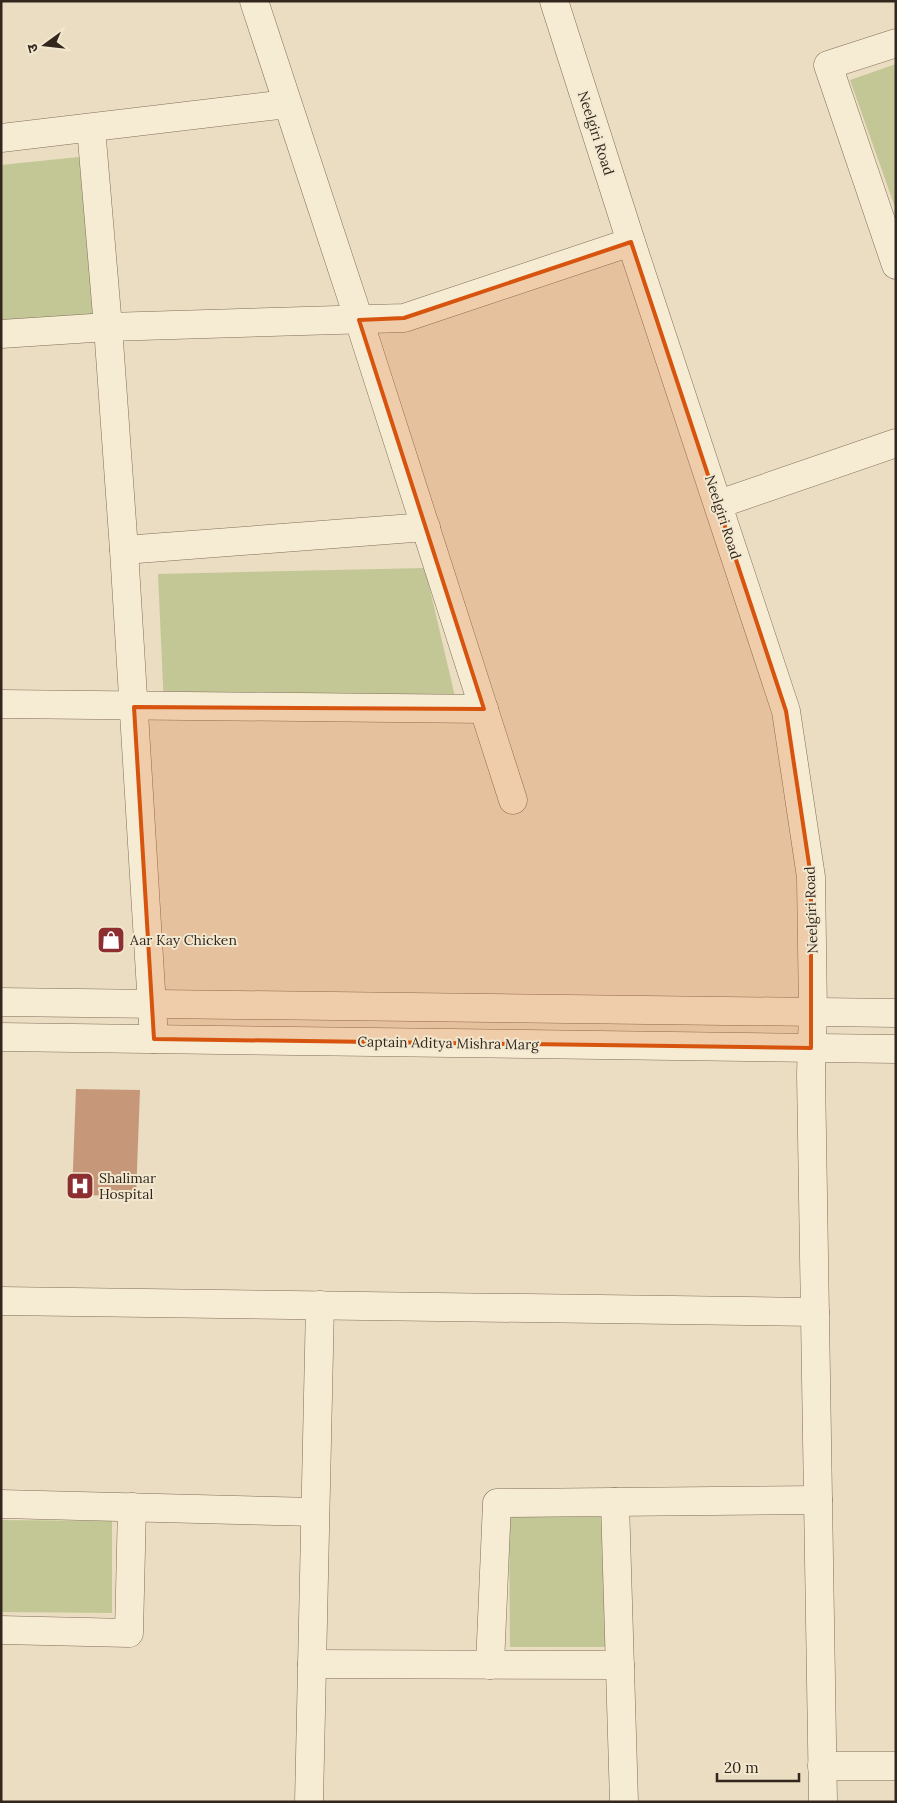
<svg xmlns="http://www.w3.org/2000/svg" width="897" height="1803" viewBox="0 0 897 1803" font-family="Lora,'Noto Sans Devanagari',serif">
<style>
.green{fill:#c3c796}
.building{fill:#c69779}
.lines{fill:none;stroke-linecap:round;stroke-linejoin:round}
.minor-casing{stroke:#826e5a;stroke-width:29}
.tertiary-casing{stroke:#826e5a;stroke-width:29}
.minor{stroke:#f6ebd3;stroke-width:28}
.tertiary{stroke:#f6ebd3;stroke-width:28}
.marked{fill:#d6540e;fill-opacity:0.2;stroke:#d6540e;stroke-width:4;stroke-linejoin:round}
.labels{text-anchor:middle;dominant-baseline:central;stroke-width:4;stroke-linejoin:round;paint-order:stroke}
.street-label{font-size:14px;fill:#33271d;stroke:#f2e8d0}
.poi-label{font-size:14px;fill:#33271d;stroke:#f2e8d0;text-anchor:start}
</style>
<rect width="100%" height="100%" fill="#eaddc1"/>
<g class="green">
<polygon points="896,64 896,210 850,80"/>
<polygon points="79,157 96,324 1,333 1,165"/>
<polygon points="425,568 460,718 164,708 158,574"/>
<polygon points="509,1517 604,1517 605,1647 510,1647"/>
<polygon points="1,1520 112,1521 112,1613 1,1612"/>
</g>
<polygon class="building" points="76,1089 140,1090 136,1196 72,1195"/>
<g class="lines">
<defs>
<g id="minor">
<polyline points="254,1 359,320 513,800"/>
<polyline points="554,1 631,242 786,711 811,877 813,1012 811,1074 823,1802"/>
<polyline points="896,43 828,65 896,265"/>
<polyline points="91,128 108,327 124,550 154,1039"/>
<polyline points="1,138 287,104"/>
<polyline points="1,334 108,327 404,318 631,242"/>
<polyline points="719,504 896,443"/>
<polyline points="124,550 426,527"/>
<polyline points="1,704 484,709"/>
<polyline points="1,1301 815,1312"/>
<polyline points="615,1502 624,1802"/>
<polyline points="1,1504 315,1512"/>
<polyline points="1,1630 129,1633 132,1507"/>
<polyline points="312,1664 620,1665"/>
<polyline points="490,1665 497,1503 818,1500"/>
<polyline points="822,1766 896,1766"/>
<polyline points="309,1802 320,1305"/>
</g>
<g id="tertiary">
<polyline points="1,1002 896,1013"/>
<polyline points="1,1037 896,1049"/>
</g>
</defs>
<use href="#minor" class="minor-casing"/>
<use href="#tertiary" class="tertiary-casing"/>
<use href="#minor" class="minor"/>
<use href="#tertiary" class="tertiary"/>
</g>
<path class="marked" d="M631 242 786 711 811 877V1048L154 1039 134 707 484 709 359 320 404 318Z"/>
<defs>
<symbol id="shop-square" viewBox="-11 -11 22 22"><rect x="-9" y="-9" width="18" height="18" rx="4" fill="#8d2e31" stroke="#f2e8d0"/><path d="M-5-2.5h2.3a2.7 3.5 0 0 1 5.4 0H5L5.5 6h-11ZM-1.5-2.5h3a1.5 2.3 0 0 0-3 0Z" fill="#fff"/></symbol>
<symbol id="hospital-square" viewBox="-11 -11 22 22"><rect x="-9" y="-9" width="18" height="18" rx="4" fill="#8d2e31" stroke="#f2e8d0"/><path d="M-5-5h3v3.5h4V-5h3V5h-3V1.5h-4V5h-3Z" fill="#fff"/></symbol>
</defs>
<g fill-rule="evenodd">
<use href="#shop-square" x="95" y="924" width="32" height="32"/>
<use href="#hospital-square" x="64" y="1170" width="32" height="32"/>
</g>
<g class="labels">
<g class="street-label">
<text transform="translate(596 133) rotate(72)">Neelgiri Road</text>
<text transform="translate(723 517) rotate(72)">Neelgiri Road</text>
<text transform="translate(811 910) rotate(-92)">Neelgiri Road</text>
<text transform="translate(448 1043) rotate(1)">Captain Aditya Mishra Marg</text>
</g>
<g class="poi-label">
<text x="130" y="940">Aar Kay Chicken</text>
<text x="99" y="1178">Shalimar<tspan x="99" dy="16">Hospital</tspan></text>
</g>
</g>
<rect width="897" height="1803" fill="none" stroke="#33271d" stroke-width="5"/>
<g transform="translate(45 45) rotate(255)" stroke="#f2e8d0" stroke-width="4" paint-order="stroke">
<path d="M0-4L9 19L0 12L-9 19Z" fill="#33271d"/>
<text y="-8" font-size="14" font-weight="bold" text-anchor="middle" fill="#33271d">उ</text>
</g>
<path d="M717 1773v8h82v-8" fill="none" stroke="#33271d" stroke-width="2.5"/>
<text x="724" y="1773" font-size="15" fill="#33271d" stroke="#f2e8d0" stroke-width="4" paint-order="stroke">20 m</text>
</svg>
